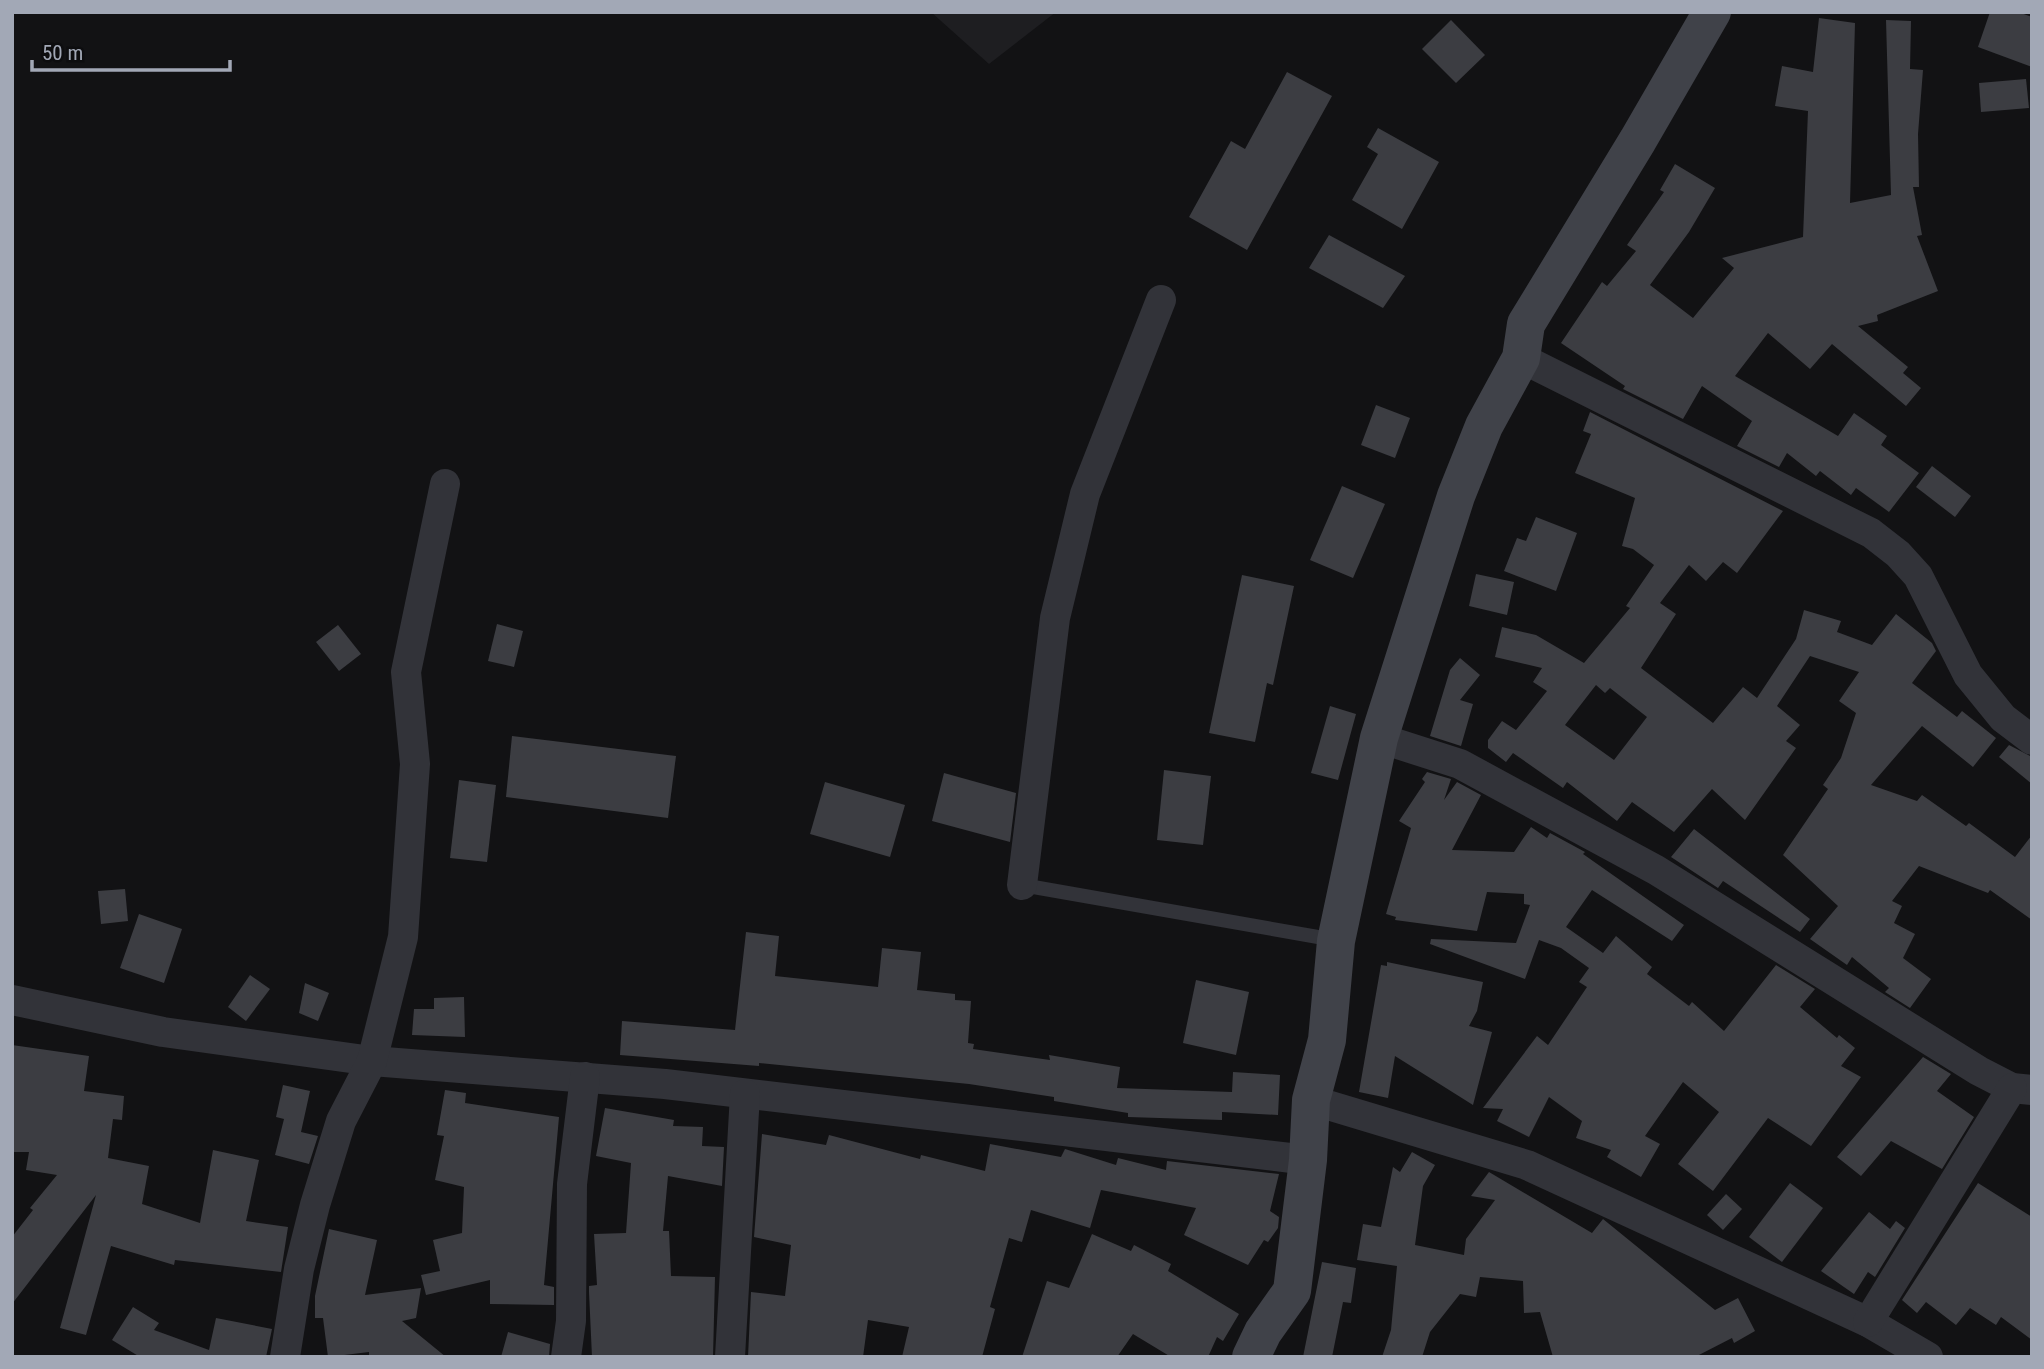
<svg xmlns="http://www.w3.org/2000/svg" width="2044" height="1369" viewBox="0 0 2044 1369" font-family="'Roboto Condensed',sans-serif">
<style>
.built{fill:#1e1e21}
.building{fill:#3c3d42;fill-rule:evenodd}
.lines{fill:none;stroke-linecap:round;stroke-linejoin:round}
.lane{stroke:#323339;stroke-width:14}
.street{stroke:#323339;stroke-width:30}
.secondary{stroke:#404249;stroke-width:38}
</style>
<rect width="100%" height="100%" fill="#121214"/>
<polygon class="built" points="931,12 1056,12 989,64"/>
<g class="building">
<polygon points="1990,12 2018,12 2032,17 2032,67 1978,47"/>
<polygon points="1819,18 1855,23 1850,203 1891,195 1886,20 1911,21 1910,69 1923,70 1918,134 1919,187 1913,187 1922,235 1917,236 1938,291 1877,315 1878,321 1858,326 1908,367 1903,373 1921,388 1906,406 1832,344 1810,369 1768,333 1735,376 1838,436 1854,413 1887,436 1881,445 1919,473 1889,512 1856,488 1851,495 1820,471 1816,476 1787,453 1779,467 1737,446 1752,421 1702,386 1683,419 1623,389 1625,386 1561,343 1602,282 1607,286 1636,251 1627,245 1664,192 1660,190 1675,164 1715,188 1689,232 1650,285 1693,318 1734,268 1722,258 1803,237 1808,111 1775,106 1782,66 1813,72"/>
<polygon points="1451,20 1485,55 1456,83 1422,49"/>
<polygon points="1287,72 1332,96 1247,250 1189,217 1231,141 1245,149"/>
<polygon points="2026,79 2029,108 1981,112 1979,83"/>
<polygon points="1378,128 1439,162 1402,229 1352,200 1378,154 1367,147"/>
<polygon points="1329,235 1405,276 1383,308 1309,268"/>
<polygon points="1376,405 1410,418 1395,458 1361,445"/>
<path d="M1590 412 1783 511 1737 573 1723 562 1706 581 1689 565 1660 603 1676 614 1641 668 1713 723 1743 687 1757 698 1796 639 1804 610 1841 621 1837 632 1872 645 1896 614 1932 643 1936 651 1912 683 1957 717 1962 711 1996 738 1973 767 1922 726 1871 785 1917 801 1922 795 1966 826 1969 823 2015 857 2032 835V920L1990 890 1988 893 1919 866 1892 901 1902 906 1894 923 1915 934 1903 958 1931 979 1910 1008 1885 992 1889 988 1852 957 1847 965 1810 939 1838 906 1783 855 1828 789 1823 785 1841 758 1856 713 1839 701 1859 672 1810 656 1777 706 1800 725 1786 741 1796 748 1745 820 1712 789 1674 832 1632 802 1617 821 1567 782 1563 788 1513 753 1506 762 1488 748V740L1502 721 1516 730 1547 691 1533 682 1542 668 1495 657 1502 627 1536 635 1584 663 1630 608 1626 606 1654 565 1633 549 1622 546 1635 498 1575 473 1591 434 1583 431ZM1596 685 1605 693 1610 688 1647 717 1614 760 1565 725Z"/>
<polygon points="1932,466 1971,496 1955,517 1916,487"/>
<polygon points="1342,486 1385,504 1353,578 1310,560"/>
<polygon points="1536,517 1577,533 1556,591 1504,571 1517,538 1526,541"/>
<polygon points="1476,574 1514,582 1507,615 1469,606"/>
<polygon points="1242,575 1294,586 1273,685 1267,683 1255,742 1209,733"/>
<polygon points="497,624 523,631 514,667 488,661"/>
<polygon points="338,625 361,654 339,671 316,642"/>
<polygon points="1460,658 1480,675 1460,700 1473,704 1461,746 1430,736 1450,670"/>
<polygon points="1330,706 1356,714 1338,780 1311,773"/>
<polygon points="512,736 676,756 668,818 506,797"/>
<polygon points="2009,745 2032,757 2032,784 1999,757"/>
<polygon points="1164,770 1211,776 1203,845 1157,840"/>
<polygon points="1427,772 1451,779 1444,800 1457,782 1481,795 1452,850 1514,852 1531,827 1547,838 1550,833 1585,852 1583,854 1684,925 1672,941 1592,890 1566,927 1603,953 1616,936 1652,967 1647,974 1689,1006 1692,1002 1724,1031 1776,965 1815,989 1800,1007 1837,1038 1839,1035 1855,1048 1841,1066 1861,1077 1811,1146 1768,1118 1713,1191 1678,1164 1719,1112 1683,1082 1645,1136 1660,1144 1641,1177 1607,1157 1611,1150 1576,1138 1582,1121 1549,1097 1529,1137 1497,1121 1503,1109 1483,1108 1537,1036 1548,1045 1587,987 1579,982 1589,968 1561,948 1539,940 1525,979 1430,944 1431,939 1516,943 1530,905 1524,904 1524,894 1487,892 1477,931 1395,920 1396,917 1386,914 1411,828 1399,821 1425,782 1422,779"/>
<polygon points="944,773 1016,793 1010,842 932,821"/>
<polygon points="459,780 496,785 487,862 450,858"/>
<polygon points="825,782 905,805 890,857 810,834"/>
<polygon points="1694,829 1810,919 1800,932 1723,881 1718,888 1671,857"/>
<polygon points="125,889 128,921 101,924 98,891"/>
<polygon points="139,914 182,929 164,983 120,968"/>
<polygon points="746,932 779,936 775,976 878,987 882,948 921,952 917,990 955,994 955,1000 971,1001 968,1043 974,1044 973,1049 1050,1060 1049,1055 1120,1067 1117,1088 1232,1092 1233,1072 1280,1075 1278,1115 1222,1112 1222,1120 1128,1117 1128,1113 1054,1101 1054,1097 969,1084 759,1063 759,1066 620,1055 622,1021 735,1030"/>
<polygon points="1387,962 1483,982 1477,1011 1469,1026 1492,1032 1473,1105 1395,1056 1388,1098 1359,1092 1381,965 1387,966"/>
<polygon points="250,975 270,989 246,1021 228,1007"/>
<polygon points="1196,980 1249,992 1236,1055 1183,1043"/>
<polygon points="305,983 329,993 318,1021 299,1013"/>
<polygon points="464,997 465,1037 412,1035 414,1009 434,1009 434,998"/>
<polygon points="12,1045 89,1056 84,1091 124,1096 122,1120 113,1119 108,1158 149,1166 142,1204 200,1223 213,1150 259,1160 246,1221 288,1227 281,1272 175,1260 174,1265 111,1246 86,1335 60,1328 96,1195 12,1304 12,1237 33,1210 30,1208 57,1175 26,1170 29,1152 12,1152"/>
<polygon points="1923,1057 1951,1074 1937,1091 1974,1117 1942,1169 1891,1141 1861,1176 1837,1157"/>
<polygon points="283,1085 310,1091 301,1132 318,1136 309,1164 275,1155 284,1119 276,1117"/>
<polygon points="445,1090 466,1093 465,1103 559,1117 544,1285 554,1287 554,1305 490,1304 490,1280 426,1295 421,1275 440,1271 433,1240 462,1233 464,1187 435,1180 444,1136 437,1135"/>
<polygon points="605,1108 674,1120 673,1126 703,1127 702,1146 724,1147 722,1186 668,1176 663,1231 669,1231 671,1276 715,1277 713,1357 592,1357 589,1292 589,1286 597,1285 594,1234 626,1233 631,1163 596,1156"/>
<polygon points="762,1134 826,1145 829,1135 920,1159 921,1155 985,1171 990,1144 1061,1157 1065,1149 1116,1165 1118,1158 1166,1170 1167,1161 1279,1174 1270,1211 1279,1217 1278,1228 1268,1242 1264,1240 1248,1265 1184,1235 1196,1208 1101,1190 1090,1228 1031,1210 1022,1242 1009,1238 990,1307 995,1309 982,1357 902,1357 909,1327 868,1320 863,1357 748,1357 751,1292 785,1296 791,1245 754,1237"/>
<polygon points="1412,1152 1435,1165 1423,1186 1415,1245 1464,1255 1466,1239 1495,1200 1471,1196 1489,1172 1592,1233 1603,1219 1715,1310 1738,1298 1755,1331 1734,1343 1732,1338 1695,1357 1553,1357 1540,1312 1524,1313 1523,1281 1480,1277 1476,1297 1460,1294 1430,1332 1422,1357 1382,1357 1391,1330 1397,1266 1357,1260 1363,1224 1381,1227 1393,1167 1400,1172"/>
<polygon points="1790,1183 1823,1208 1782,1262 1749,1237"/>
<polygon points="1978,1183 2032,1217 2032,1340 2001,1317 1996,1325 1970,1308 1956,1325 1926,1302 1917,1313 1902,1300"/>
<polygon points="1726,1194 1742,1209 1723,1230 1707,1215"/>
<polygon points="1869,1212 1890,1229 1896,1221 1905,1228 1875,1277 1868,1272 1854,1294 1821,1271"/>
<polygon points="329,1229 377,1240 365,1295 421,1288 416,1318 402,1321 446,1357 369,1357 369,1352 328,1357 323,1318 315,1318 315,1296"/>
<polygon points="1092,1234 1131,1251 1134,1245 1171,1264 1168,1271 1239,1314 1223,1341 1217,1337 1208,1357 1171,1357 1133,1334 1117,1357 1022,1357 1047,1281 1069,1288"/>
<polygon points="1322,1262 1356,1268 1351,1303 1343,1302 1332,1357 1303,1357"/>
<polygon points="133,1307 159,1323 154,1330 209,1350 216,1318 272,1329 266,1357 140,1357 112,1340"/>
<polygon points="508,1332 550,1344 549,1357 501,1357"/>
</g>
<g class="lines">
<polyline class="lane" points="1022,885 1335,940"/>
<g class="street">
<polyline points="1521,358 1871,533 1898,554 1918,576 1968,675 2003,718 2032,740"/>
<polyline points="1379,738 1460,764 1656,870 1979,1071 2012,1088 2032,1090"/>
<polyline points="1022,885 1055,618 1085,494 1161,300"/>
<polyline points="12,1000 163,1032 372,1061 665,1084 1308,1160"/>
<polyline points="1311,1100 1527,1165 1868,1322 1928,1357"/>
<polyline points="1868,1322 2012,1088"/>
<polyline points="285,1357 299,1269 315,1205 341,1121 372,1061 403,937 415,764 406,672 445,484"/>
<polyline points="566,1357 571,1321 572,1184 585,1077"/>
<polyline points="730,1357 745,1094"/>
</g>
<polyline class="secondary" points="1251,1357 1263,1332 1292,1291 1308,1160 1311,1100 1327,1040 1336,941 1379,738 1456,496 1484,426 1521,358 1526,324 1638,140 1712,12"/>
</g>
<rect width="2044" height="1369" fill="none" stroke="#a2a8b6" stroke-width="28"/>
<path d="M32 60v10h198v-10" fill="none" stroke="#a2a8b6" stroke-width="3.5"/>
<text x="42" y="60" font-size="21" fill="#a2a8b6" stroke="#0d0d0f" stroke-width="5" paint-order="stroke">50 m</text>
</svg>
